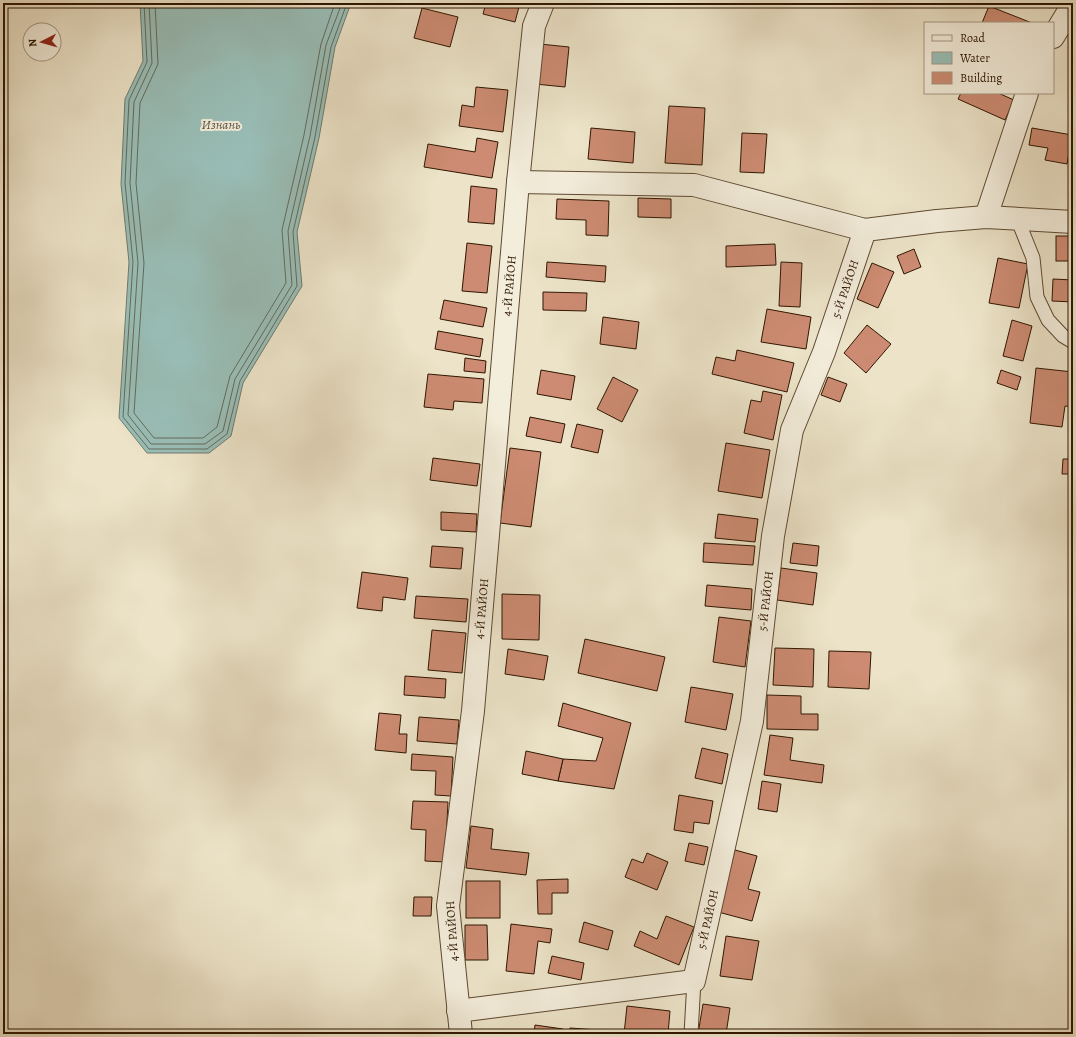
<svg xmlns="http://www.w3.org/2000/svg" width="1076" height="1037" viewBox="0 0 1076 1037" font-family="Alegreya,serif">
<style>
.water{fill:#99beb7;stroke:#6f7b6e}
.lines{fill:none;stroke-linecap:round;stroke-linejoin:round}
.shore{stroke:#646a5c;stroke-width:1}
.building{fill:#cc8b72;stroke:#2f1600}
.service-casing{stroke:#5e4932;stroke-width:15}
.minor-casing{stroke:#5e4932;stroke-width:24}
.service{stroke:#f3eddb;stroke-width:13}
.minor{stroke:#f3eddb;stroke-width:22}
.labels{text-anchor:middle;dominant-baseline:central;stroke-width:4;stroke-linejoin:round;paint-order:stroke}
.street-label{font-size:12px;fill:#2f1600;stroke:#f3eddb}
.water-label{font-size:13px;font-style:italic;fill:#545140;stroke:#f3eddb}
</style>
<rect width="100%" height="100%" fill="#ece3c8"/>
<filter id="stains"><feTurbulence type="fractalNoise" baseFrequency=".005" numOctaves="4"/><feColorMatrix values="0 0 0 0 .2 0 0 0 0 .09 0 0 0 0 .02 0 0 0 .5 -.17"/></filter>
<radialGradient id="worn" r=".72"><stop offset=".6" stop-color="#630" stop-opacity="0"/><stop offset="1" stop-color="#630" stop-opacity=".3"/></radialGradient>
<polygon class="water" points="140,3 351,3 335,47 319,138 297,232 302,286 243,383 231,436 209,453 147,453 119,418 129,262 121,184 125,99 143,61"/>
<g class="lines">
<g class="shore">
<polyline points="144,3 147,62 129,100 125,183 133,262 123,417 149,449 207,449 227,434 240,381 297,286 293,232 315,137 331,47 347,3"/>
<polyline points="149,3 152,63 134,102 130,183 138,263 128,415 151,444 205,444 223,431 235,379 292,285 288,231 310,136 326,45 342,3"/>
<polyline points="155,3 158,64 140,103 136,183 144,263 134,413 154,438 203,438 217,427 230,376 286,283 282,230 304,135 321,44 335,3"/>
</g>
</g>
<g class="building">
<polygon points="486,3 520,3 515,22 483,14"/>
<polygon points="1026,3 1036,3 1034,7"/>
<polygon points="1041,3 1053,3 1050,8"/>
<polygon points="989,6 1032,23 982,23"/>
<polygon points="422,8 458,17 450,47 414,38"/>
<polygon points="1073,39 1073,51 1068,48"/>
<polygon points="540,44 569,47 565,87 535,84"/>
<polygon points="476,87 508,90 503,132 459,126 462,105 474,107"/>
<polygon points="961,93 998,93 1014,100 1005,120 958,99"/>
<polygon points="669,106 705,108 702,165 665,163"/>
<polygon points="591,128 635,132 633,163 588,159"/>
<polygon points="1032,128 1072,135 1067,164 1045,160 1048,148 1029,145"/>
<polygon points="742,133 767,134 764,173 740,172"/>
<polygon points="477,138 498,142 492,178 424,167 428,144 475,152"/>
<polygon points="471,186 497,189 494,224 468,222"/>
<polygon points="638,198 671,199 671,218 638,217"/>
<polygon points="557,199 609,201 608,236 586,235 586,220 556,219"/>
<rect x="1056" y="236" width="17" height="25"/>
<polygon points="467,243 492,246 487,293 462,291"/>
<polygon points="775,244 776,265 726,267 726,246"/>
<polygon points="914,249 921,267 904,274 897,256"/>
<polygon points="998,258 1028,264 1019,308 989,303"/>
<polygon points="547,262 606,266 605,282 546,277"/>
<polygon points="781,262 802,263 800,307 779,306"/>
<polygon points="872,263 894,272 878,308 857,299"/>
<polygon points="1053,279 1073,280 1073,302 1052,301"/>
<polygon points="543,292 587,293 586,311 543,310"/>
<polygon points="444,300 487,308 483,327 440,319"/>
<polygon points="767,309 811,317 806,349 761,342"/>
<polygon points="603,317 639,322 636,349 600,344"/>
<polygon points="1012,320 1032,326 1023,361 1003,356"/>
<polygon points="867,325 891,344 866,373 844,353"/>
<polygon points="438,331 483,339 480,357 435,349"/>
<polygon points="737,350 794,363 787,392 712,374 716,357 735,361"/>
<polygon points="465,358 486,361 485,373 464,371"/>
<polygon points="1036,368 1073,372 1073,407 1065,406 1062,427 1030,423"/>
<polygon points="541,370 575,376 571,400 537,394"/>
<polygon points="1001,370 1021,377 1017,390 997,383"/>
<polygon points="428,374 484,379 482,403 454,401 453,410 424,407"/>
<polygon points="613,377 638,390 622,422 597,409"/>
<polygon points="828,377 847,384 840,402 821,395"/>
<polygon points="763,391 782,395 773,440 744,433 751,400 761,402"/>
<polygon points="530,417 565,424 561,443 526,436"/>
<polygon points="577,424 603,430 598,453 571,447"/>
<polygon points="726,443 770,450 762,498 718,491"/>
<polygon points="510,448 541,452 531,527 500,523"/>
<polygon points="433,458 480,464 477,486 430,480"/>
<polygon points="1063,459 1073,459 1073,474 1062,474"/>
<polygon points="441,512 477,514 476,532 441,530"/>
<polygon points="718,514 758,519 755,542 715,538"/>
<polygon points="704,543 755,546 753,565 703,562"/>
<polygon points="793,543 819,546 817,566 790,563"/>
<polygon points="432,546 463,548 461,569 430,567"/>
<polygon points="781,568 817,573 813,605 777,600"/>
<polygon points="362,572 408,578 405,600 383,597 382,611 357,608"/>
<polygon points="707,585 752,589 751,610 705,606"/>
<polygon points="502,594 540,595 539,640 502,639"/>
<polygon points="416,596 468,599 466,622 414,618"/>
<polygon points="719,617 751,621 745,667 713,662"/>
<polygon points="432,630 466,633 462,673 428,670"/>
<polygon points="585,639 665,657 657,691 578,673"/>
<polygon points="775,648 814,649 813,687 773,685"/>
<polygon points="508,649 548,656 544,680 505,674"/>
<polygon points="829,651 871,652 869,689 828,687"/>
<polygon points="405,676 446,679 445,698 404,695"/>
<polygon points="691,687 733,694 726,730 685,722"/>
<polygon points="767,695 801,696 801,714 818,714 818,730 767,729"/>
<polygon points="563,703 631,723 614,789 558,781 563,759 596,761 603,738 558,726"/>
<polygon points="379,713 401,715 399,734 407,734 406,753 375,750"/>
<polygon points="419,717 459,720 457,744 417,741"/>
<polygon points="770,735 793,738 790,760 824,765 822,783 764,775"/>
<polygon points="702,748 728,754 722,784 695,778"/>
<polygon points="526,751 563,759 558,781 522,774"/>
<polygon points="412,754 453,757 451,796 435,795 436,771 411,770"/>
<polygon points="762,781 781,784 777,812 758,809"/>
<polygon points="679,795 713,801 709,824 694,822 693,833 674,830"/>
<polygon points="413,801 448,802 445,862 425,861 426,830 411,829"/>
<polygon points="471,826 493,829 491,849 529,853 526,875 466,868"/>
<polygon points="689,843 708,847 704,865 685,861"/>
<polygon points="735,850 757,856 748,889 760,892 752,921 718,912"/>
<polygon points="647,853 668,862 657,890 625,877 632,859 643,863"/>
<polygon points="568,879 568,893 552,893 552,914 538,914 537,880"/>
<rect x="466" y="881" width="34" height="37"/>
<polygon points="414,897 432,897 431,916 413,916"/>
<polygon points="666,916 694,927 679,965 634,946 640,931 657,939"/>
<polygon points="584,922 613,931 608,950 579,942"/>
<polygon points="511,924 552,929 550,943 538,941 534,974 506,971"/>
<polygon points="465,925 487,925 488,960 465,960"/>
<polygon points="726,936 759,941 752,980 720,976"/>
<polygon points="552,956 584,963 581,980 548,973"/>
<polygon points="703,1004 730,1008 726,1034 698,1034"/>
<polygon points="627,1006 670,1011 668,1034 624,1034"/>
<polygon points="535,1025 563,1029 563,1034 534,1034"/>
<polygon points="570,1028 598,1030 598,1034 569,1034"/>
</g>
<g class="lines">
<defs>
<g id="service">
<polyline points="1017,218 1033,258 1037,297 1048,320 1063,336 1073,342"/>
<polyline points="691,1034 694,981"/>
</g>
<g id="minor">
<polyline points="1053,37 1073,4"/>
<polyline points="518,182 694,185 865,230 937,221 986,217 1073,222"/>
<polyline points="986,217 1027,93"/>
<path id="s1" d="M458 1011 694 981 752 721 773 536 792 430 824 352 865 230"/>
<path id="s2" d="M461 1034 448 906 473 711 518 182 534 26 543 3"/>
</g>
</defs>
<use href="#service" class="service-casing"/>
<use href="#minor" class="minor-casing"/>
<use href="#service" class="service"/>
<use href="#minor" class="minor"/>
</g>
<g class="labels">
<g class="street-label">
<text stroke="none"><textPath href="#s2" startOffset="752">4-Й РАЙОН</textPath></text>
<text stroke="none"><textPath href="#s1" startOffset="949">5-Й РАЙОН</textPath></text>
<text stroke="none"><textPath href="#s1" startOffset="625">5-Й РАЙОН</textPath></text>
<text stroke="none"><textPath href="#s2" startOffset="428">4-Й РАЙОН</textPath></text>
<text stroke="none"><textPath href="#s1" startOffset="301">5-Й РАЙОН</textPath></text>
<text transform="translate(452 931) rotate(-94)">4-Й РАЙОН</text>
</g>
<g class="water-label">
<text x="221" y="124">Изнань</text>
</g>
</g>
<rect width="1076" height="1037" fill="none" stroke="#ece3c8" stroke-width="16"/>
<rect x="4" y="4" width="1068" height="1029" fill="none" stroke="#2f1600" stroke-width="2"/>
<rect x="8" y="8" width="1060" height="1021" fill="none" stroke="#2f1600"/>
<rect x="924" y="22" width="130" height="72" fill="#f3eddb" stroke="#a59783"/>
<rect x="932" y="35" width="20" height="6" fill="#f3eddb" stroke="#a59783"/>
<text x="960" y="42" font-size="12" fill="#2f1600">Road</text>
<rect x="932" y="52" width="20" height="12" fill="#99beb7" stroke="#a59783"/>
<text x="960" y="62" font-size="12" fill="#2f1600">Water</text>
<rect x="932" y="72" width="20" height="12" fill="#cc8b72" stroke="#a59783"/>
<text x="960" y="82" font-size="12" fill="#2f1600">Building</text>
<g transform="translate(42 42) rotate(264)"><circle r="19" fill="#f3eddb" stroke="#a59783"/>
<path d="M0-3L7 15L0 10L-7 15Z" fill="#8f2418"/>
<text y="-6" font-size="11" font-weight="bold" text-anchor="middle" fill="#2f1600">N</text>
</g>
<rect width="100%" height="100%" filter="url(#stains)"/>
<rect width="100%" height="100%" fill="url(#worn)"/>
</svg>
